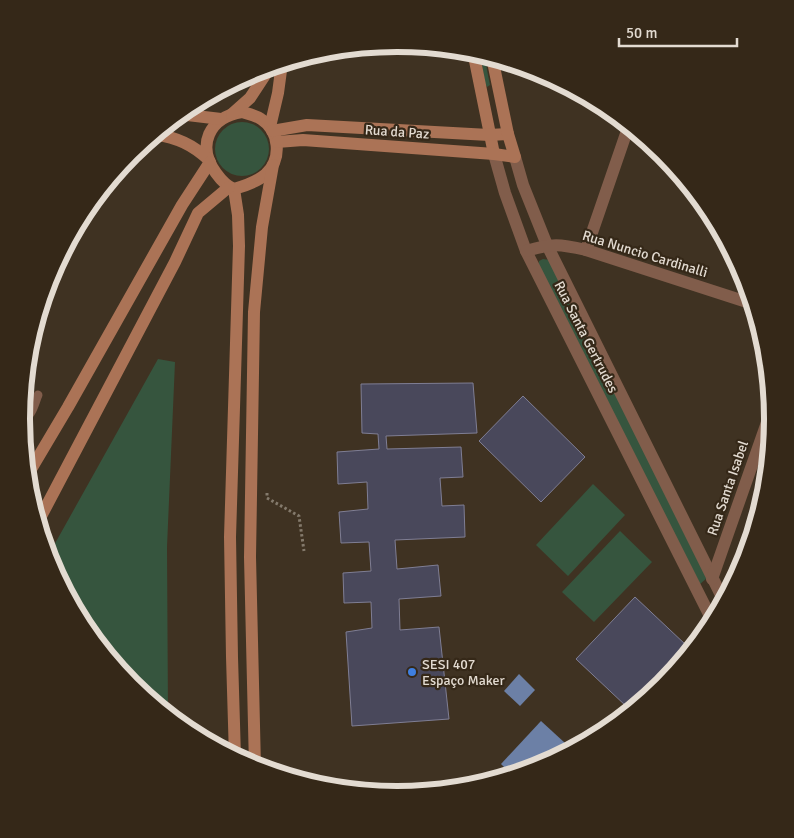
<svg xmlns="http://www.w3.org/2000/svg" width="794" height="838" viewBox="0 0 794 838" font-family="Signika,sans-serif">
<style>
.green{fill:#36553e}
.water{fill:#6c80a6}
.building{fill:#49485b;stroke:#7f7e94}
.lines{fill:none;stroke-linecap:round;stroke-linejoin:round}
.path{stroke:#847a6c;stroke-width:3;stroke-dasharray:2.5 2.5;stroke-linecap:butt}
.lane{stroke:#815d4b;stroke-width:9}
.street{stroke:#815d4b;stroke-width:12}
.secondary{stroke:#ab7356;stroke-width:12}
.shop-dot{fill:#3f7fe0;stroke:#352818;stroke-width:2}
.labels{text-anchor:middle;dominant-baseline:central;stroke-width:4.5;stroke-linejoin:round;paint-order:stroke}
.street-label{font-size:14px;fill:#e3dbd1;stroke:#352818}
.poi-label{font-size:14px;fill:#e3dbd1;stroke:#352818;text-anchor:start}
.rim{fill:none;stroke:#e3dbd1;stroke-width:6}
</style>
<rect width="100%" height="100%" fill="#3f3222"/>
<g class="green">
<polygon points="480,53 484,55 490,85 487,87 485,83"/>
<circle cx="242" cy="149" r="27"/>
<polygon points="543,259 550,260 707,578 700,584 538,267 539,261"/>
<polygon points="158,359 175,362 167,547 168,715 131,684 84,628 50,563 48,556"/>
<polygon points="593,484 625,515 568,576 536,545"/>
<polygon points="620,531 652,562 594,622 562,592"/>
</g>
<g class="water">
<polygon points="519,674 535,690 520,706 504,691"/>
<polygon points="541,721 565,743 546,763 512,775 501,764"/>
</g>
<g class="building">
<polygon points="473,383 477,433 386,436 387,449 461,447 463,477 440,478 442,506 464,505 465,537 395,540 397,569 438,565 441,596 399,599 400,630 439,627 449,719 352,726 346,632 372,628 371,602 344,603 343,573 371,571 369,542 341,543 339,512 368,509 367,482 338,484 337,452 379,449 378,434 362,433 361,384"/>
<polygon points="523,396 585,457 541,502 479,441"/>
<polygon points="635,597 686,645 627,707 576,659"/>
</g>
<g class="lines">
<polyline class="path" points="267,493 267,498 299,516 304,551"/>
<path class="lane" d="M21 419C32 418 34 404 38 395"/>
<g class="street">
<polyline points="494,154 505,193 526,251 713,622"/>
<polyline points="515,157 523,185 547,245 724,601"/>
<polyline points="586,250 629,125"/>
<path d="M526 251C552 243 560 244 586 250L753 304"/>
<polyline points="712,579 772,408"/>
</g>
<g class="secondary">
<polyline points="473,51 494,154"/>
<path d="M242 112C249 114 255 115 261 119 280 131 282 159 266 174 257 182 245 186 234 189 226 186 221 180 216 173 196 146 209 117 242 112Z"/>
<polyline points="179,114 221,119"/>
<polyline points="232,114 250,98 271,66"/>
<polyline points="270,127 278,93 282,63"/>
<polyline points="272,131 307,125 489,135 508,134"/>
<path d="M155 134C177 138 192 144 209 160"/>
<polyline points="277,142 303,140 494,154 515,157 508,134 492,57"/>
<polyline points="234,189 238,215 239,246 230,537 232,657 235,757"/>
<polyline points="27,476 68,407 182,205 210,162"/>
<polyline points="38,522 175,262 198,213 229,187"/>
<polyline points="255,767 250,557 254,312 262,227 273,165"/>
</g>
</g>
<circle class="shop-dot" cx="412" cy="672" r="5"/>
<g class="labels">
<g class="street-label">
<text transform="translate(397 132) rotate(4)">Rua da Paz</text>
<text transform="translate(645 254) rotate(17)">Rua Nuncio Cardinalli</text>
<text transform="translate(586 337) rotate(63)">Rua Santa Gertrudes</text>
<text transform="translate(728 488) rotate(-71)">Rua Santa Isabel</text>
</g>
<g class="poi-label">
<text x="422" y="664">SESI 407<tspan x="422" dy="16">Espaço Maker</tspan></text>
</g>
</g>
<path d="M0 0H794V838H0ZM30 419a367 367 0 1 1 734 0a367 367 0 1 1-734 0Z" fill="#352818" fill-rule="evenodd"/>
<path class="rim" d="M30 419a367 367 0 1 1 734 0a367 367 0 1 1-734 0Z"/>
<path d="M619 38v8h118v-8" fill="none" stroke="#e3dbd1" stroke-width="2.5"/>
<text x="626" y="38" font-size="15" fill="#e3dbd1" stroke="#352818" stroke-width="4" paint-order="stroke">50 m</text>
</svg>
